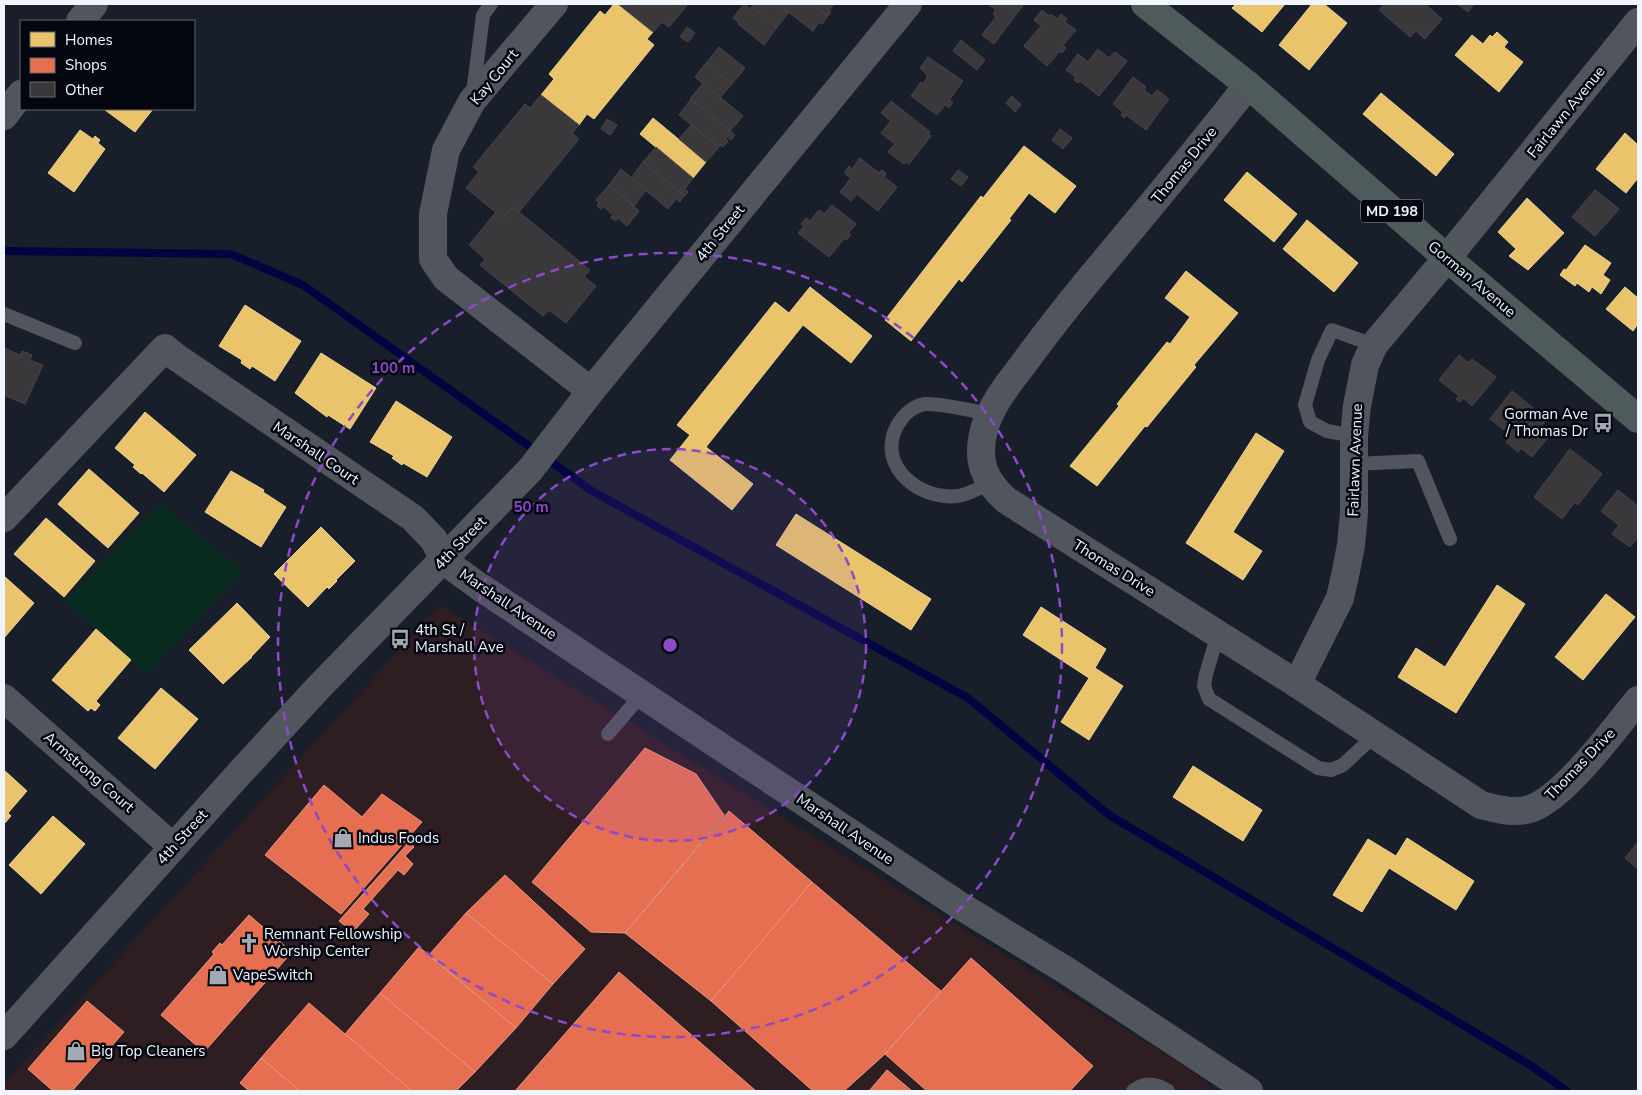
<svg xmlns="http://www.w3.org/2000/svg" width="1642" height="1095" viewBox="0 0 1642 1095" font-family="'Nunito Sans',sans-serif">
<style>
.commercial{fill:#2e1e21}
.green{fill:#082c20}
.homes{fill:#e9c46a;stroke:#ebd396}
.shops{fill:#e76f51;stroke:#ea9785}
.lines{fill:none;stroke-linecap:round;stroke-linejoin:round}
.stream{stroke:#020341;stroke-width:8}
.building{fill:#3b383c;stroke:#49454a}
.service{stroke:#50555e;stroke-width:14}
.minor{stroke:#50555e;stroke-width:28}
.tertiary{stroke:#50555e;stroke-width:28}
.primary{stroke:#4f5a5b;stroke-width:28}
.ring{fill:none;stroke:#8d4ac8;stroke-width:2.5;stroke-dasharray:9 6}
.labels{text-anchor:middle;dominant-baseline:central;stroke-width:5;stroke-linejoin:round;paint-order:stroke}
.shield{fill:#040710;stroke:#a9aeb7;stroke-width:1}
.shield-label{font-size:14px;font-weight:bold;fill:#f0f5fe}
.street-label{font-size:15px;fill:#f0f5fe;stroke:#040710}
.poi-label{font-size:15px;fill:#f0f5fe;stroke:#040710;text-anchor:start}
.centre{fill:#8d4ac8;stroke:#040710;stroke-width:2.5}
.ring-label{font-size:15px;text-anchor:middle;font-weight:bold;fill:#8d4ac8;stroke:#040710;stroke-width:5;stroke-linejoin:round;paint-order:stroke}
</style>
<rect width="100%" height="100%" fill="#181e2a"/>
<polygon class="commercial" points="440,605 1188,1068 1216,1091 4,1091 4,1083"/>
<polygon class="green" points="160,504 243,571 147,674 65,601"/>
<g class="homes">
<polygon points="614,4 618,4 653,32 647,39 654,45 594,119 587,114 579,125 541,95 554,79 549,74 600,11 605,15"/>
<polygon points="1236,4 1285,4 1262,32 1232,8"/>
<polygon points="1312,4 1324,4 1347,23 1309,70 1279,45"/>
<polygon points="1497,32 1508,42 1504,47 1523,62 1499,92 1455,55 1472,35 1483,44 1490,35 1492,37"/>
<polygon points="1381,93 1454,154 1436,176 1363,114"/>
<polygon points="106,109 153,109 135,132 105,110"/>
<polygon points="653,118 706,162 693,178 640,134"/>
<polygon points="80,130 93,139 95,136 100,140 98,143 105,149 74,192 48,173"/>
<polygon points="1625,133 1638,145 1638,178 1626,193 1596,169"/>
<polygon points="1024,146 1076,186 1055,213 1029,193 1009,219 1011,220 962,282 959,279 911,341 885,320 981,196 983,198"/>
<polygon points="1247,172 1297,214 1274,242 1224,200"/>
<polygon points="1527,198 1564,233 1528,270 1509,256 1516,249 1498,232"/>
<polygon points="1307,220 1358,263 1334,292 1283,249"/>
<polygon points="1585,245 1611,263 1603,275 1610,280 1601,294 1592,287 1589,292 1577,283 1575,286 1560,275 1564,269 1566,270"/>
<polygon points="1186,271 1238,313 1194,365 1196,367 1147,427 1145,426 1097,486 1070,466 1119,406 1117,404 1167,342 1170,344 1190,317 1165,298"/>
<polygon points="810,287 872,336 851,363 803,325 706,447 753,484 732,510 670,460 690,435 677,425 775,302 789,313"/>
<polygon points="1625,287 1638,298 1638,324 1633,331 1606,309"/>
<polygon points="245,305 301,341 275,381 252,366 250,369 241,363 242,360 219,346"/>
<polygon points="321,353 376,388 350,429 328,415 327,417 295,393"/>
<polygon points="396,401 452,437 427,477 403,463 402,465 392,458 394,456 370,442"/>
<polygon points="145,412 196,455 164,492 142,473 141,474 133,467 135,465 115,448"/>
<polygon points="1256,433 1284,451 1233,532 1262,551 1243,580 1186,543"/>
<polygon points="89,469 139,513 108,548 58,504"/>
<polygon points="231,471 264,490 263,492 286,507 261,547 205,512"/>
<polygon points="796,514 931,599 911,630 776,545"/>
<polygon points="46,518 95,561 64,597 14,554"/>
<polygon points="321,527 355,561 336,580 337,581 329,589 327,587 308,607 274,574"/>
<polygon points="4,576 34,603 4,638"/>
<polygon points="1497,585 1525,604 1456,713 1398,677 1416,648 1445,667"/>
<polygon points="1606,594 1635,617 1583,680 1555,657"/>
<polygon points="237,603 270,637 250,658 252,657 223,684 189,650"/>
<polygon points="1041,607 1106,649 1095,668 1123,686 1089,740 1061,722 1089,678 1023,635"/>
<polygon points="96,629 131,660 96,701 100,705 95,711 91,708 88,711 52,680"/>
<polygon points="161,688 198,719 155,769 118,738"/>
<polygon points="1193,766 1262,810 1243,841 1173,797"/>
<polygon points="4,770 27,791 8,813 11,816 4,824"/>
<polygon points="53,816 85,844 41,894 9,865"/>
<polygon points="1407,838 1474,881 1456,910 1389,868 1362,912 1333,895 1368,839 1396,856"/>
</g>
<g class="shops">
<polygon points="645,748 696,774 724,815 625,933 591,932 532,882"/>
<polygon points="324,785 362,817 382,794 422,822 341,914 265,855"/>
<polygon points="729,811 812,882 711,1001 625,933"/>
<polygon points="409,842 414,847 405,856 413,864 404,875 398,870 363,909 369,914 353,932 339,921"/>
<polygon points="505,875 585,949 553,984 466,913"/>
<polygon points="812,882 941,991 885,1054 844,1091 813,1091 711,1001"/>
<polygon points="466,913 553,984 516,1028 429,955"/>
<polygon points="249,915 292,952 204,1052 161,1015 214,954 212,952 220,943 222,945"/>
<polygon points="419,947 516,1028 475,1072 380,993"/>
<polygon points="971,958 1093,1066 1070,1091 927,1091 885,1054"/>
<polygon points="619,972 756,1091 515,1091"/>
<polygon points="380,993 475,1072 456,1091 412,1091 345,1034"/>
<polygon points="87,1001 124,1032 72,1091 53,1091 28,1069"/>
<polygon points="309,1003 345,1034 412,1091 300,1091 261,1058"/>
<polygon points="261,1058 300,1091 249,1091 240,1083"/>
<polygon points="887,1070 912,1091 869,1091"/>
</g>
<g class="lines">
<polyline class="stream" points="4,251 231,254 303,285 592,491 968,698 1109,815 1530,1065 1567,1091"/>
</g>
<g class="building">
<polygon points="618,4 688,4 669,27 662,22 653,32"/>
<polygon points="744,4 750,9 752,7 777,27 764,45 738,24 739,23 733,18"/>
<polygon points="754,4 778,4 789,12 777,27 752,7"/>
<polygon points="778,4 813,4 828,16 822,24 819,22 813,31"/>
<polygon points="813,4 834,4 829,11 831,12 828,16"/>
<polygon points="988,4 1024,4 994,44 982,35 996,17 993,14 996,10"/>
<polygon points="1385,4 1425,4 1442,19 1425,39 1416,31 1410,37 1379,10"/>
<polygon points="1457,4 1474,4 1468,12"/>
<polygon points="1042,10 1049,16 1051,14 1057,19 1061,14 1067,19 1065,22 1076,30 1063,45 1066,48 1062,53 1060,51 1047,66 1024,46 1041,26 1034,20"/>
<polygon points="687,27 695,33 688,42 680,37"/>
<polygon points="961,40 985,60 977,70 953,51"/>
<polygon points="719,47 745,68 732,84 706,63"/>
<polygon points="1098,49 1109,58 1115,52 1127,61 1099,96 1080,81 1078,83 1074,80 1076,77 1066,70 1078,54 1088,62"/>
<polygon points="928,57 963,81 949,100 953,102 949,108 945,105 937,115 911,96 921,82 923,84 928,76 920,68"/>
<polygon points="706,63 732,84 720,98 695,77"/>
<polygon points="1133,77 1146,87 1144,90 1152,96 1157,90 1169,99 1146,130 1126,115 1124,118 1121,115 1123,112 1113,104"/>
<polygon points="703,83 743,116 730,131 690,99"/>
<polygon points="541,95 579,125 572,133 579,139 519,212 513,207 503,218 466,188 479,172 473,167 525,104 530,108"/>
<polygon points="1012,96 1021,105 1015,112 1006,103"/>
<polygon points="691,99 735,135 731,140 727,137 725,139 728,141 723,147 720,145 719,147 679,115"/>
<polygon points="891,101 930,132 928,134 931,136 909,164 906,162 904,164 888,152 895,144 881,133 891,121 881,113"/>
<polygon points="607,119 617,125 610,135 601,129"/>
<polygon points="691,125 719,147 706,162 679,139"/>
<polygon points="1060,129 1072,138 1063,149 1052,140"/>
<polygon points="656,147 693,178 685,189 688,192 684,196 643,162"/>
<polygon points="860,158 879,173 882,170 886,174 884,177 897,187 878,211 857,194 851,201 840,192 851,178 844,173 849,166 852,169"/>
<polygon points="643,162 684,196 681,200 680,202 676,199 668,209 631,178"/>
<polygon points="621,169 646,190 634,206 609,185"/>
<polygon points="958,170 968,177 961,186 951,179"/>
<polygon points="609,185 639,211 627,226 618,218 616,221 611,218 613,215 603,206 601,209 597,206 599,203 596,200"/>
<polygon points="1595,190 1619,209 1595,236 1572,217"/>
<polygon points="832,205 856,224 848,233 851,235 846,240 844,239 829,257 798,233 804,226 801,224 806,218 810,221 819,210 824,214"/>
<polygon points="513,207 590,270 584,277 596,286 566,323 549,310 543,316 480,265 485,259 469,245 496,212 503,218"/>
<polygon points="4,348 20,355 22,351 32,355 30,360 43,365 25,404 4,395"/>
<polygon points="1459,355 1468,363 1472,359 1496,377 1472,406 1463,398 1460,402 1456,399 1459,396 1439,380"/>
<polygon points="1512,391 1547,419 1540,428 1549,436 1532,457 1521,448 1518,452 1506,442 1511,435 1490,419"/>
<polygon points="1570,449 1602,474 1578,505 1575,502 1562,519 1534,497"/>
<polygon points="1618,490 1638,506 1638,537 1630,547 1612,534 1619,525 1601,511"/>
<polygon points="1638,842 1638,869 1625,858"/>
</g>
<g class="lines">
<g class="service">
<polyline points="473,93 483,15 491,4"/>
<polyline points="4,314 75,343"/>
<path d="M989 414C973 411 941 403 925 404 917 405 908 411 903 417 870 458 914 501 958 496 968 495 980 487 989 484"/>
<polyline points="1354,436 1327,431 1310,422 1305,405 1318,360 1332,330 1374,345"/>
<polyline points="1354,464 1418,461 1450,539"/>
<polyline points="1218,634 1206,674 1204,686 1209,699 1318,768 1331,770 1343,765 1375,735"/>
<polyline points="608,734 642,694"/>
<path d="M1133 1091C1144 1082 1157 1083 1168 1091"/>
</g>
<g class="minor">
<polyline points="554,4 472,101 446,150 433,214 433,259 446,278 591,391"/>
<polyline points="80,21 94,4"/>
<path d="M1248 85C1197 150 1145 213 1092 276 1069 304 1046 333 1025 362 1009 383 991 404 984 430 976 461 984 480 1006 500L1297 684 1481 805C1497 809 1514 814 1530 809 1565 797 1614 729 1638 700"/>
<polyline points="4,116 21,94"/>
<polyline points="4,518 165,348 176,357 413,518 434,540 444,561 480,587 959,905 1067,971 1249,1091"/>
<polyline points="1297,684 1340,598 1346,571 1351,545 1354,513 1354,436 1357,406 1365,365 1374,345 1447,258 1638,22"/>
<polyline points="4,698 173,847"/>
</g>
<polyline class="tertiary" points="4,1036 237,776 318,688 530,470 591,391 908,4"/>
<polyline class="primary" points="1145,4 1248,85 1447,258 1638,419"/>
</g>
<circle cx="670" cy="645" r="196" fill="#8d4ac8" fill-opacity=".12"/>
<g class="ring">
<circle cx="670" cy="645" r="196"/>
<circle cx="670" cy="645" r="392"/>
</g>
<defs>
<symbol id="bus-bare" viewBox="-9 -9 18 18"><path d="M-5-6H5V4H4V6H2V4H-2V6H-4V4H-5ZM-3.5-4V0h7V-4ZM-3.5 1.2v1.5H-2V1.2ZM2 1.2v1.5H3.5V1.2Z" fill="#a4aab4" stroke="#040710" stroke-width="2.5" paint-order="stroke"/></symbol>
<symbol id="shop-bare" viewBox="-9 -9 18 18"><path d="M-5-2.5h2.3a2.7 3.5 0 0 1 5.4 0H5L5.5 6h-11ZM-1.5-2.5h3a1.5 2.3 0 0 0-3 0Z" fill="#a4aab4" stroke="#040710" stroke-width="2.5" paint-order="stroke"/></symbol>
<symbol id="church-bare" viewBox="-9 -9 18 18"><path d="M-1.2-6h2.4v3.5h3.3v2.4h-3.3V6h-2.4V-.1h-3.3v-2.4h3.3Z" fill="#a4aab4" stroke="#040710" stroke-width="2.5" paint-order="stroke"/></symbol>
</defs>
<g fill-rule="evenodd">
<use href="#bus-bare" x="1589" y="409" width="28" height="28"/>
<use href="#bus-bare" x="386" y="625" width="28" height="28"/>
<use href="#shop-bare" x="329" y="824" width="28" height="28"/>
<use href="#church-bare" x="235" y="929" width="28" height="28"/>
<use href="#shop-bare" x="204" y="961" width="28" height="28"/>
<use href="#shop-bare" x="62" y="1037" width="28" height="28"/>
</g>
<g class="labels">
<rect class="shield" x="1361" y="199.5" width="62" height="23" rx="4"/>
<g class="shield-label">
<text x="1392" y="211">MD 198</text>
</g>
<g class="street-label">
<text transform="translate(494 77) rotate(-51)">Kay Court</text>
<text transform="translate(1566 112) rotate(-51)">Fairlawn Avenue</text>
<text transform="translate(1184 165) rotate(-51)">Thomas Drive</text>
<text transform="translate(720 233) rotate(-51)">4th Street</text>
<text transform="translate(1472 279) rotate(40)">Gorman Avenue</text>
<text transform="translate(316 453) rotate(34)">Marshall Court</text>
<text transform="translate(1355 460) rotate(-88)">Fairlawn Avenue</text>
<text transform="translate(460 543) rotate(-46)">4th Street</text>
<text transform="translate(1114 568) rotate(32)">Thomas Drive</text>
<text transform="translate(508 604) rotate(34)">Marshall Avenue</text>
<text transform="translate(1580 764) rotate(-46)">Thomas Drive</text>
<text transform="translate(89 772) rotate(41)">Armstrong Court</text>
<text transform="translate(845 829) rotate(34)">Marshall Avenue</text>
<text transform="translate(182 837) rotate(-48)">4th Street</text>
</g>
<g class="poi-label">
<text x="1588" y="414" text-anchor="end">Gorman Ave<tspan x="1588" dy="17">/ Thomas Dr</tspan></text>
<text x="415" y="630">4th St /<tspan x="415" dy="17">Marshall Ave</tspan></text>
<text x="358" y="838">Indus Foods</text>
<text x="264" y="934">Remnant Fellowship<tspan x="264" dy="17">Worship Center</tspan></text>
<text x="233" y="975">VapeSwitch</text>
<text x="91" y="1051">Big Top Cleaners</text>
</g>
</g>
<circle cx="670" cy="645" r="8" class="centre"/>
<g class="ring-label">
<text x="393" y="373">100 m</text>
<text x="531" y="512">50 m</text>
</g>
<rect width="1642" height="1095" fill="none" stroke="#f0f5fe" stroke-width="10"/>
<rect x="20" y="20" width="175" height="90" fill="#040710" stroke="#62666f"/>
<rect x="30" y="32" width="25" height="15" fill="#e9c46a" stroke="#62666f"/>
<text x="65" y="45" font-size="15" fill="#f0f5fe">Homes</text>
<rect x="30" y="58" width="25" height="15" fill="#e76f51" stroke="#62666f"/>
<text x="65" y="70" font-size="15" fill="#f0f5fe">Shops</text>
<rect x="30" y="82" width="25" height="15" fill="#3b383c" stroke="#62666f"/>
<text x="65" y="95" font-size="15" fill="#f0f5fe">Other</text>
</svg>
